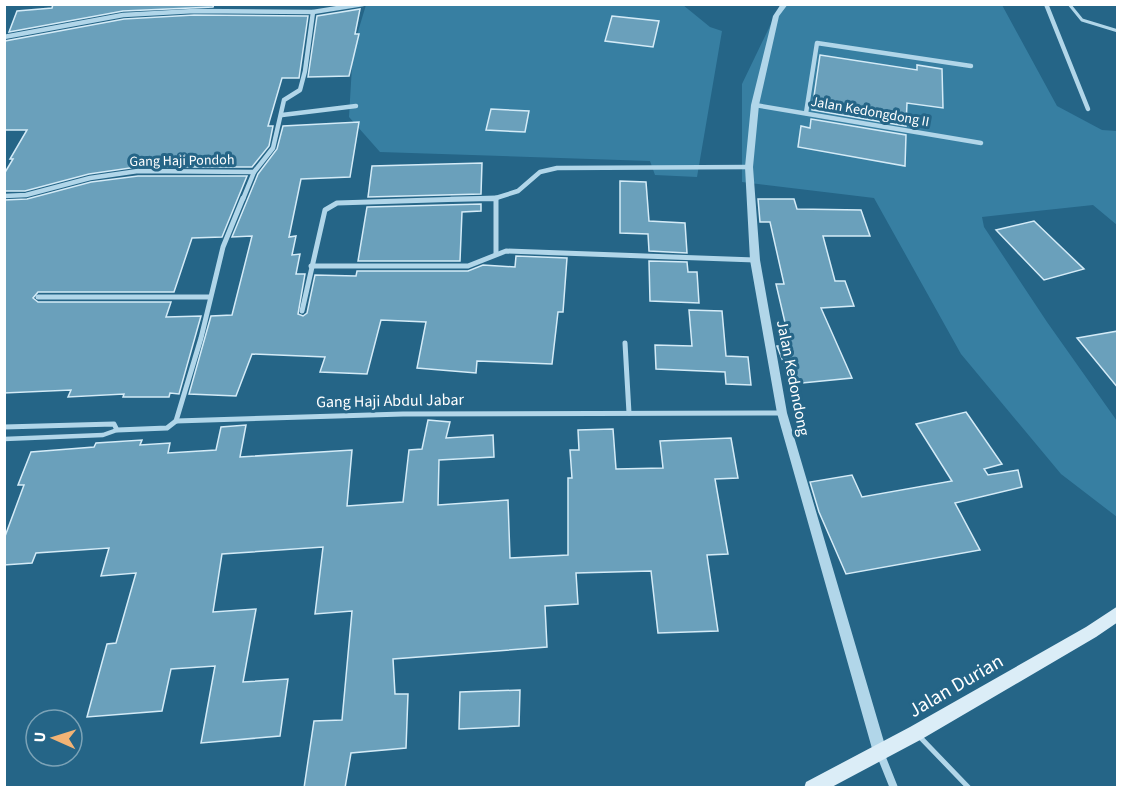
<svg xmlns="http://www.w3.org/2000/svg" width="1122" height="792" viewBox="0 0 1122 792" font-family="'Source Sans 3',sans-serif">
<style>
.green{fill:#377fa2}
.building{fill:#6aa0bb;stroke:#d4ebf7;stroke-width:1.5}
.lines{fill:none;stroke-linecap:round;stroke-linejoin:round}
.service-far2{stroke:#b1d6e9;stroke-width:3}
.service-far1{stroke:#b1d6e9;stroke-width:4.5}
.service{stroke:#b1d6e9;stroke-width:5}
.minor-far2{stroke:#b1d6e9;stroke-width:4.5}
.minor-far1{stroke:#b1d6e9;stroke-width:5}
.minor{stroke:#b1d6e9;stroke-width:8}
.tertiary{fill:#b1d6e9;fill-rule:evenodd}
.secondary{fill:#dbedf7;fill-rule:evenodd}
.labels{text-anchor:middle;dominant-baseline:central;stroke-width:6;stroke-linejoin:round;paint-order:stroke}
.far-street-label{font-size:14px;fill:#fff;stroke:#256587}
.street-label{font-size:16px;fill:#fff;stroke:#256587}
.near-street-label{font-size:20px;fill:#fff;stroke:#256587}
</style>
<rect width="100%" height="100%" fill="#256587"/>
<g class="green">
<polygon points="366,5 683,5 710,27 722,31 697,177 655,175 650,161 380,152 349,117 353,48"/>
<polygon points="780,5 1002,5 1057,106 1102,130 1117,131 1117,225 1093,205 982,217 984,227 1047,322 1117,421 1117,517 1061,474 961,354 874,198 742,182 742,84"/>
</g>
<g class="building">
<polygon points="53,4 214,4 213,7 123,11 9,32 17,11 52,8"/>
<polygon points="360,9 355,34 359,34 349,76 308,77 317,16"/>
<polygon points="194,15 308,16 299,78 282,78 268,126 273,126 269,146 252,167 137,167 89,174 25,191 4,191 4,174 13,159 10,159 27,130 4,130 5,41 124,19"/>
<polygon points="612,16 659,21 653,47 605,41"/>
<polygon points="820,55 917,70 917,65 942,69 943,108 907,103 906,126 812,110"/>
<polygon points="491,109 529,111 525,132 486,130"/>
<polygon points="811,119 906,135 905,166 798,147 801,126 810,128"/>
<polygon points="359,122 350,177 301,179 289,237 296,236 292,255 300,254 296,274 305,274 298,314 303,316 307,313 315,275 356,276 357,271 468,271 483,265 515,267 516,256 567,258 563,312 558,312 552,364 477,361 476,373 417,368 426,322 381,320 367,374 320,372 325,357 252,354 236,396 189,394 211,316 232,315 252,236 232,237 258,174 277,149 283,126"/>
<polygon points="482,163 481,194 368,197 372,166"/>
<polygon points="138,176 247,176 222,237 192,238 174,292 38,292 33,298 38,302 171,302 166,317 201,316 179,394 170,393 169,397 123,397 124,394 68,397 71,390 4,393 4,200 27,199 91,182"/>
<polygon points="620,181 646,182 649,221 685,223 687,253 649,251 648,234 620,233"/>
<polygon points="758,199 794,199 797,209 861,210 870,236 823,236 835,281 845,281 854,306 821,308 852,378 792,384 777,346 790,344 776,284 784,284 770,222 760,222"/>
<polygon points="481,204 481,211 462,212 460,261 358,261 367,207"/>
<polygon points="1034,221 1084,269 1044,280 996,230"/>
<polygon points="649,261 687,262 688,272 697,272 699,303 650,301"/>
<polygon points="689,310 722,311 726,356 748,357 751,385 726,384 725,372 656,369 655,345 692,346"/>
<polygon points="1118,331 1118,388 1077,338"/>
<polygon points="966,412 1002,464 984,469 988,475 1018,470 1022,487 955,503 980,550 846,574 819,512 810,482 852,475 862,497 952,481 916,424"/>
<polygon points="428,420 450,422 446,438 493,435 494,457 439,460 438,505 508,500 510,558 568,555 568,478 572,478 570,450 579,450 578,430 613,429 616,469 663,468 660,441 731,438 738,478 715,479 728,554 707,555 718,631 658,633 651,571 576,573 578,604 545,606 547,647 393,659 395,694 408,694 406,748 351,753 345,788 304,788 314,721 342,720 352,611 315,614 323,547 222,554 213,612 256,609 243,682 288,679 280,736 201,743 215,666 171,669 162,711 87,717 107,644 116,643 136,573 101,576 109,548 36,553 32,563 4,565 4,539 24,485 18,485 31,452 94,447 96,443 142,440 140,445 170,443 168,453 216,450 221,427 246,425 240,457 352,450 347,506 403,502 409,450 422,449"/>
<polygon points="520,690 519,726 459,729 460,692"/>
</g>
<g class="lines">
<polyline class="service-far2" points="1069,4 1082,20 1118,31"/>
<polyline class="service-far1" points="4,439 103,435 117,430"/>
<polyline class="service" points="918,735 969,788"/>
<g class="minor-far2">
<polyline points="1046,4 1088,109"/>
<polyline points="313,12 363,4"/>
<polyline points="4,37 123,15 194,11 313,12 305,71 300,90 284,100 273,148 254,172 243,199"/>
<polyline points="755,105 981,143"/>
<polyline points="806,113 817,43 971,66"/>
<polyline points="282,115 356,106"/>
<polyline points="4,196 26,195 90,178 138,171 254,172"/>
<polyline points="496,198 518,191 540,172 557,168 749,167"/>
<polyline points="451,199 496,199"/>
</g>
<g class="minor-far1">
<polyline points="311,266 468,266 506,251 755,260"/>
<polyline points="38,297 210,297"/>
<polyline points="302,311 325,210 337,203 496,198 496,253"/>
<polyline points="625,343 629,413"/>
<polyline points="176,421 201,338 223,247 243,198"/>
<polyline points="4,427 114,424 117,430 167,428 176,421 403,414 782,413"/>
</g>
<polyline class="minor" points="880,753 894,788"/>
<polygon class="tertiary" points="781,4 788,4 779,16 759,105 753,167 760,260 787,413 887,752 885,757 880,759 875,757 873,752 777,413 750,260 745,167 751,105 773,16"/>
<polygon class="secondary" points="1118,606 1118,622 1096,637 922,739 830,788 804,788 806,782 910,727 1086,627"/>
</g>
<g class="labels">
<g class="far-street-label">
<text transform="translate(870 112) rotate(10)">Jalan Kedongdong II</text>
<text transform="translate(182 161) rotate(-1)">Gang Haji Pondoh</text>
</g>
<g class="street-label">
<text transform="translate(793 378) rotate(79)">Jalan Kedondong</text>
<text transform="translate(390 401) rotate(-1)">Gang Haji Abdul Jabar</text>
</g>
<g class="near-street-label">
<text transform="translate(956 686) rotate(-30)">Jalan Durian</text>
</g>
</g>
<rect width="1122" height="792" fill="none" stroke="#ffffff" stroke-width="12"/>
<g transform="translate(54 738) rotate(273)"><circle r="28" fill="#256587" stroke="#7ca3b7" stroke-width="1.5"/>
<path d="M0-4.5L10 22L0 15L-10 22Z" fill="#f2b375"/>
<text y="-9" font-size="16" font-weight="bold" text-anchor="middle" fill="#ffffff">U</text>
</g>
</svg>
